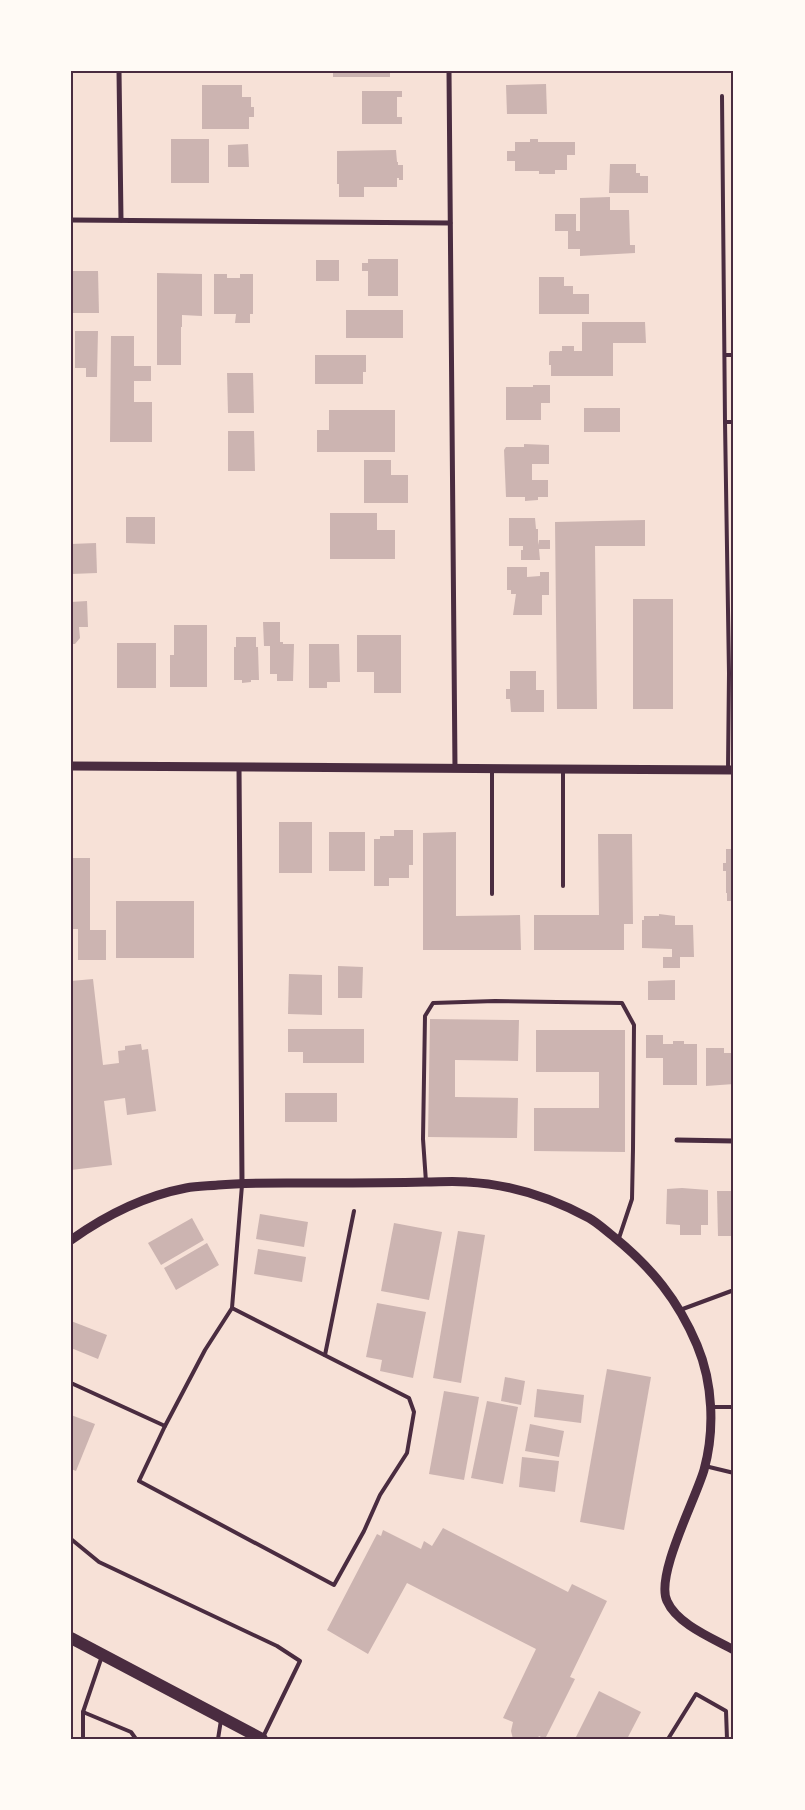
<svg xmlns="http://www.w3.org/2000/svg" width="805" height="1810" viewBox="0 0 805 1810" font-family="'DM Sans',sans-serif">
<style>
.building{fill:#ccb4b1}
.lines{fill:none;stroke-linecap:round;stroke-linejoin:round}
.service{stroke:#4a2c40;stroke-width:4}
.minor{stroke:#4a2c40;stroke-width:5}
.tertiary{stroke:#4a2c40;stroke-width:9}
.primary{stroke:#4a2c40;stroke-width:12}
.neatline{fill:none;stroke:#4a2c40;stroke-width:2}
</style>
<rect width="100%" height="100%" fill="#f7e1d7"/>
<g class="building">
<rect x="333" y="71" width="57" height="6"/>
<polygon points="546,84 547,114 507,114 506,85"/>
<polygon points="202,85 242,85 242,97 251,97 251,107 254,107 254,117 249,117 249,129 202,129"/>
<polygon points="362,91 402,91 402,97 397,97 397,117 402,117 402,124 362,124"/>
<rect x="171" y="139" width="38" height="44"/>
<polygon points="530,139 538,139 538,142 575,142 575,155 567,155 567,170 555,170 555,174 539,174 539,171 515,171 515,161 507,161 507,151 515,151 515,142 530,142"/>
<polygon points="248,144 249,167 228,167 228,145"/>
<polygon points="396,150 397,162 398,162 398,165 403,165 403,180 399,180 399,178 397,178 397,187 364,187 364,197 339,197 339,184 337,184 337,151"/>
<polygon points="610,164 636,164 636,173 640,173 640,176 648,176 648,193 609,193"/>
<polygon points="610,197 610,210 629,210 630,245 635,245 635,253 580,256 580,249 568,249 568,231 555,231 555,214 576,214 576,231 580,231 580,198"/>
<polygon points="368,259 398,259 398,296 368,296 368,271 362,271 362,263 368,263"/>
<rect x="316" y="260" width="23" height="21"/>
<polygon points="71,271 98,271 99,313 71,313"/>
<polygon points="157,273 202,274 202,316 182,315 182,327 181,327 181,365 157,365"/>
<polygon points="214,274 227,274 227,278 240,278 240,274 253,274 253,314 250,314 250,323 235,323 236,314 214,314"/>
<polygon points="539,277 564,277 564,286 573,286 573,294 589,294 589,314 539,314"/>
<rect x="346" y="310" width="57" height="28"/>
<polygon points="582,322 645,322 646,343 613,343 613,376 551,376 551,365 549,365 549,353 550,351 562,351 562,346 574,346 574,351 582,351"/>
<polygon points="75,331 98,331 97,377 86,377 86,368 75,368"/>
<polygon points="111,336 134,336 134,366 151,366 151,381 134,381 134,402 152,402 152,442 110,442"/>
<polygon points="315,355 366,355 366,372 363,372 363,384 315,384"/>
<polygon points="227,373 253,373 254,413 228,413"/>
<polygon points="533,385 550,385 550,403 541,403 541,420 506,420 506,387 533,387"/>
<rect x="584" y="408" width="36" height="24"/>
<polygon points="329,410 395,410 395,452 317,452 317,430 329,430"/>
<polygon points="228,431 254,431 255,471 228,471"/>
<polygon points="524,444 549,445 549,464 532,464 532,480 548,480 548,497 538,497 538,500 525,501 525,497 506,497 504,450 506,447 524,447"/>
<polygon points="364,460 391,460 391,475 408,475 408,503 364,503"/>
<polygon points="330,513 377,513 377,530 395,530 395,559 330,559"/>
<polygon points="126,517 155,517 155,544 126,543"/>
<polygon points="509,518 535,518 536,529 538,529 538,545 539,540 550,540 550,549 539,549 540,560 521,560 521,550 523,550 523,546 509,546"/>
<polygon points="645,520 645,546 595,546 597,709 557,709 555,522"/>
<polygon points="96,543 97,573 71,574 71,544"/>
<polygon points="507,567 527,567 527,577 540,576 540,572 549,572 549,595 542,595 542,615 513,615 516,594 511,594 511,590 507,590"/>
<rect x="633" y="599" width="40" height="110"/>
<polygon points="87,601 88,627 79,627 80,638 75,644 71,644 71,602"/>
<polygon points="263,622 280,622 280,642 283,642 283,644 294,644 293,681 277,681 277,674 270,674 270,646 264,646"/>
<polygon points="174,625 207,625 207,687 170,687 170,655 174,655"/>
<polygon points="357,635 401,635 401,693 374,693 374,672 357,672"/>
<polygon points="236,637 256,637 256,647 258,647 259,680 251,680 251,682 242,683 242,680 234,680 234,647 236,647"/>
<rect x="117" y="643" width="39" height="45"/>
<polygon points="309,644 339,644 340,682 327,682 327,688 309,688"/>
<polygon points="510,671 536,671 536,690 544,690 544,712 511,712 510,699 506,699 506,689 510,689"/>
<rect x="279" y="822" width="33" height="51"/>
<polygon points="394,830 413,830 413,865 409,865 409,878 389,878 389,886 374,886 374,839 380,839 380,836 394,836"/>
<rect x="329" y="832" width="36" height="39"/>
<polygon points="456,832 456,916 520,915 521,950 423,950 423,833"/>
<polygon points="598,834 632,834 633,924 624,924 624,950 534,950 534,915 599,915"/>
<polygon points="726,849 734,849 734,901 727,901 727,893 726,893 726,871 723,871 723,863 726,863"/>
<polygon points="71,858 90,858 90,930 106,930 106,960 78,960 78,929 71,929"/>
<rect x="116" y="901" width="78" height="57"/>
<polygon points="659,914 675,916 675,925 693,925 694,957 680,957 680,968 663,968 663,957 672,957 672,949 642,948 642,920 644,920 644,916 659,916"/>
<polygon points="338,966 363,967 362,998 338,998"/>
<polygon points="289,974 322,975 322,1015 288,1014"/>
<polygon points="93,979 103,1065 119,1063 118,1051 125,1050 125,1046 141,1044 142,1050 148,1049 156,1111 127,1115 125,1098 104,1101 112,1165 71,1170 71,981"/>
<polygon points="675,980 675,1000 648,1000 648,981"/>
<polygon points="430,1019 519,1020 518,1061 455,1060 455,1097 518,1098 517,1138 428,1137"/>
<polygon points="288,1029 364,1029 364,1063 303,1063 303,1052 288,1052"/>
<polygon points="536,1030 625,1030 625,1152 534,1151 534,1108 599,1108 599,1072 536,1072"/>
<polygon points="646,1035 663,1035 663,1044 673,1044 673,1041 684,1041 684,1044 697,1044 697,1085 663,1085 663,1058 646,1058"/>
<polygon points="706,1048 724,1048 724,1053 734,1053 734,1084 706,1086"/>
<rect x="285" y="1093" width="52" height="29"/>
<polygon points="682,1188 708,1190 708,1225 701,1225 701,1235 680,1235 680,1225 666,1224 667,1189"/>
<polygon points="717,1191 734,1191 734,1236 718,1236"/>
<polygon points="260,1214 308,1222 304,1247 256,1239"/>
<polygon points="192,1218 204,1240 161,1265 148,1243"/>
<polygon points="394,1223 442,1232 429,1300 381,1291"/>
<polygon points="458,1231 485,1235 461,1383 433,1378"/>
<polygon points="207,1243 219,1265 176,1290 164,1268"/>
<polygon points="258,1249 306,1257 302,1282 254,1274"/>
<polygon points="377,1303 426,1312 413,1378 380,1371 382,1360 366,1357"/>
<polygon points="71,1321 107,1335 98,1359 71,1348"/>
<polygon points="607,1369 651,1377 624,1530 580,1522"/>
<polygon points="505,1377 525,1381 521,1405 501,1401"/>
<polygon points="537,1389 584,1395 581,1423 534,1417"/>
<polygon points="444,1391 479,1397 464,1480 429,1474"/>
<polygon points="487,1401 518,1407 503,1484 471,1478"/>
<polygon points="71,1415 95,1424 76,1471 71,1469"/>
<polygon points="530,1424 564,1431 559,1457 525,1451"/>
<polygon points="522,1457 559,1461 555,1492 519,1487"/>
<polygon points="443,1528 568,1592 572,1584 607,1601 570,1677 575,1679 545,1739 539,1736 537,1739 513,1739 511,1731 513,1722 503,1718 536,1649 407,1583 368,1654 327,1630 377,1534 381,1536 383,1530 421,1549 424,1541 432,1546"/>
<polygon points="599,1691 641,1712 627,1739 575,1739"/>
</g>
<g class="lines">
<g class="service">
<polyline points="722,96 725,422 729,673 728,770"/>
<polyline points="725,355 734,355"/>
<polyline points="725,422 734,422"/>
<polyline points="563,769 563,886"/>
<polyline points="492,894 492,769"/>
<polyline points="426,1182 423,1139 425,1016 433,1003 495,1001 622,1003 634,1025 633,1149 632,1199 618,1241"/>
<polyline points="232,1308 409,1398 414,1412 407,1453 380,1495 364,1531 334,1585 139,1481 165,1426 205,1350 232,1308 242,1185"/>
<polyline points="680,1310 734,1290"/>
<polyline points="325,1355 354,1211"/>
<polyline points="71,1383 165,1426"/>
<polyline points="711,1407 734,1407"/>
<polyline points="705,1466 734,1473"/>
<polyline points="71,1539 99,1562 277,1646 300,1661 263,1737"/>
<polyline points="83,1712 131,1732 136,1739"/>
<polyline points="83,1739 83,1712 102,1656"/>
<polyline points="218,1739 221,1720"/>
<polyline points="668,1739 696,1694 726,1711 727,1739"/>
</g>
<g class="minor">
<polyline points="119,71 121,220"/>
<polyline points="449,71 455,769"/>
<polyline points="71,220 450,223"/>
<polyline points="239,767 242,1183"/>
<polyline points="677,1140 734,1141"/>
</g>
<g class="tertiary">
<polyline points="71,766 734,770"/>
<path d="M71 1240C106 1215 144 1196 186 1188 197 1186 208 1186 218 1185 252 1182 285 1183 319 1183 354 1183 390 1183 425 1182 439 1182 453 1181 467 1182 509 1184 552 1198 589 1218 598 1223 606 1231 614 1237 652 1268 678 1300 697 1345 713 1383 715 1430 704 1470 696 1498 655 1576 667 1601 677 1624 712 1638 734 1650"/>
</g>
<polyline class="primary" points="71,1638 262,1739"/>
</g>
<rect width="805" height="1810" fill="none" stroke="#fffaf5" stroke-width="145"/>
<rect x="72" y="72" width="660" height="1666" class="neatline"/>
</svg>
